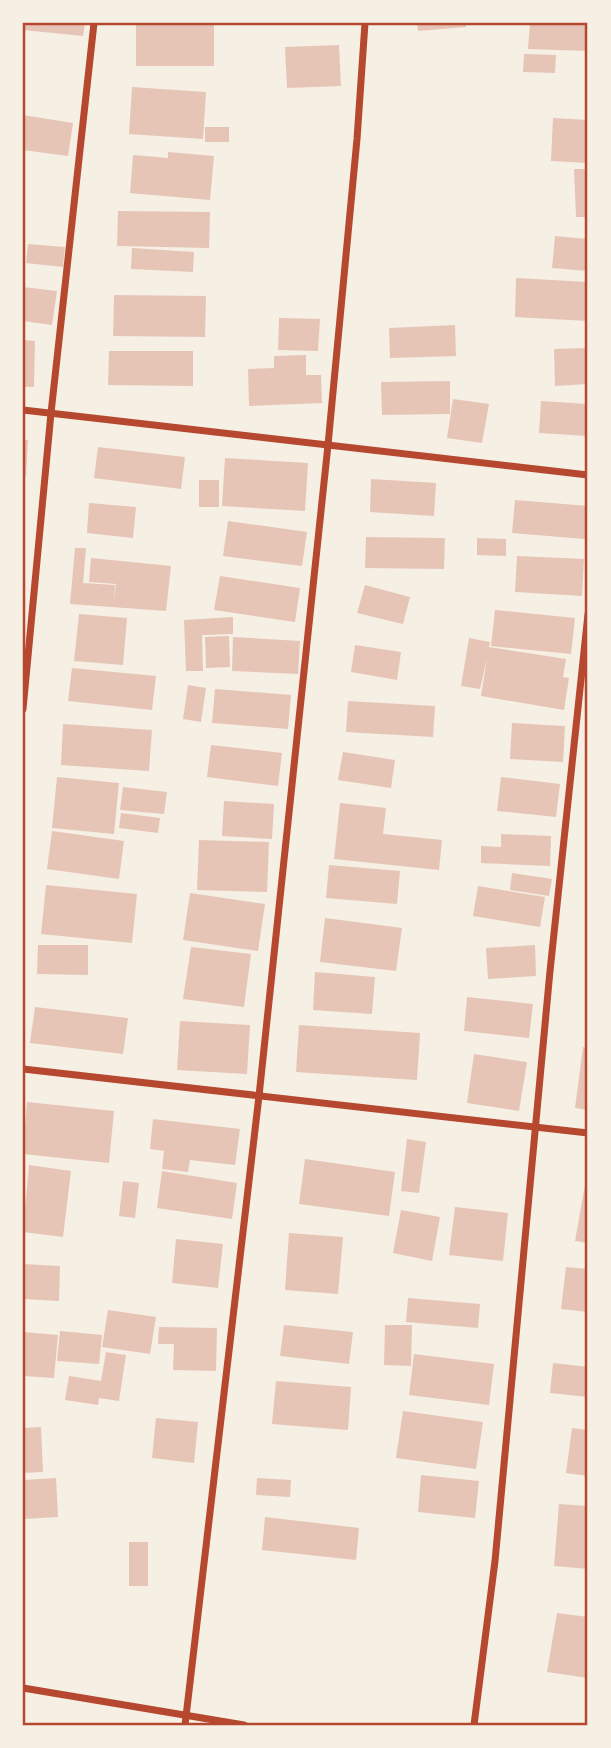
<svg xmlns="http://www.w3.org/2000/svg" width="611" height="1748" viewBox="0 0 611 1748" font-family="Poppins,sans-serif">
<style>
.building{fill:#e6c5b7}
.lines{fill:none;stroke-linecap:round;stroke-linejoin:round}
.minor{stroke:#b5482f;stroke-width:7}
.neatline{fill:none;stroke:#b5482f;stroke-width:2.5}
</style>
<rect width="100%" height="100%" fill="#f6efe4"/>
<g class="building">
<polygon points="23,23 85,23 83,36 23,30"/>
<rect x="136" y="23" width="78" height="43"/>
<polygon points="417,23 466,23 466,27 418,31"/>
<polygon points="530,23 588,23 588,51 528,49"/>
<polygon points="339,45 341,86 287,88 285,47"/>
<polygon points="524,54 556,55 555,73 523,72"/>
<polygon points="132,87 206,92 203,139 129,134"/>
<polygon points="23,115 73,123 68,156 23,150"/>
<polygon points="553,118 588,120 588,163 551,161"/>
<rect x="205" y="127" width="24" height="15"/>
<polygon points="168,152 214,156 210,200 130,193 133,155 168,158"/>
<polygon points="574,169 588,169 588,217 576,217"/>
<polygon points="118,211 210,212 209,248 117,246"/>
<polygon points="555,236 588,239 588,271 552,268"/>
<polygon points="28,244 65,247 63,267 26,263"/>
<polygon points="132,248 194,252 193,272 131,269"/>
<polygon points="516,278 588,282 588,321 515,317"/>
<polygon points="23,287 57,291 52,325 23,321"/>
<polygon points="114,295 206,296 205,337 113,336"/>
<polygon points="279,318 320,319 318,351 278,350"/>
<polygon points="455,325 456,356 390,358 389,328"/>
<polygon points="23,340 35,341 34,387 23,387"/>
<polygon points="588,348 588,384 555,386 554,349"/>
<polygon points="109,351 193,351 193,386 108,385"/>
<polygon points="306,355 306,375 321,375 322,403 249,406 248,369 274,368 274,356"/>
<polygon points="450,381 450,414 382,415 381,382"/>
<polygon points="453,399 489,404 482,443 447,438"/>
<polygon points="541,401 588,404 588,436 539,433"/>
<polygon points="23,440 28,440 26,476 23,476"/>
<polygon points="98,447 185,457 181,489 94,478"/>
<polygon points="225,458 308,463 305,511 222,506"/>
<polygon points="371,479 436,483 434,516 370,512"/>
<rect x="199" y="480" width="20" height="27"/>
<polygon points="515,500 588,506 585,539 512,533"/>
<polygon points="89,503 136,507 133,538 87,533"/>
<polygon points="228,521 307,532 302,566 223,556"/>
<polygon points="366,537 445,538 444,569 365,568"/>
<polygon points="477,538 506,539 506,556 477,555"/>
<polygon points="75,548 86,548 83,583 115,585 114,601 116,584 89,582 91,558 171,566 166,611 70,604"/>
<polygon points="517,556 584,559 582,596 515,592"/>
<polygon points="220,576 300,588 295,622 214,610"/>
<polygon points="365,585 410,597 403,624 357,613"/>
<polygon points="495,610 575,618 571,654 491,646"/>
<polygon points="79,614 127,618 123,665 74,661"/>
<polygon points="233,617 233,634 202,635 203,671 186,671 184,620"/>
<polygon points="229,636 230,667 206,668 205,637"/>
<polygon points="233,637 300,641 298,674 232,671"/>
<polygon points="469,638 490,642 489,647 566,659 563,677 569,678 564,710 481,696 487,659 480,689 461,686"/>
<polygon points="355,645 401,652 397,680 351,672"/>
<polygon points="72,668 156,676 152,710 68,701"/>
<polygon points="188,685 206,688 201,722 183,719"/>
<polygon points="215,689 291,695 288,729 212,723"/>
<polygon points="348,701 435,706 433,737 346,732"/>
<polygon points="512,723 565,726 563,762 510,759"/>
<polygon points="63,724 152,730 149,771 61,765"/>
<polygon points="211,745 282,753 278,786 207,777"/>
<polygon points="343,752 395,760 391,788 338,780"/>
<polygon points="57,777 119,783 114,834 52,828"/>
<polygon points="501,777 560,784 556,817 497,811"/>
<polygon points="123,787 167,792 164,814 120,810"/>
<polygon points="224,801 274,804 272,839 222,836"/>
<polygon points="340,803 386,808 383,834 442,840 439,870 334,859"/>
<polygon points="121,813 160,818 158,833 119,828"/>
<polygon points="52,831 124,841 119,879 47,869"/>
<polygon points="501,834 551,836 550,866 481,863 481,846 501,847"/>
<polygon points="199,840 269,842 267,892 197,890"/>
<polygon points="329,865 400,871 397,904 326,898"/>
<polygon points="512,873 552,879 549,896 510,890"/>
<polygon points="46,885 137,894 132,943 41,934"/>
<polygon points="478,886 545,897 540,927 473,916"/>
<polygon points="190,893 265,904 258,951 183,940"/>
<polygon points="325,918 402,928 396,971 320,962"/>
<polygon points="38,945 88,945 88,975 37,974"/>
<polygon points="535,945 536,976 488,979 486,948"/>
<polygon points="191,947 251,954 244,1007 183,999"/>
<polygon points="315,972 375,977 372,1014 313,1010"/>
<polygon points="467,997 533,1004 529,1038 464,1031"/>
<polygon points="35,1007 128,1018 123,1054 30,1043"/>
<polygon points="180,1021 250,1025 247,1074 177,1070"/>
<polygon points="299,1025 420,1033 417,1080 296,1072"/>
<polygon points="583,1047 588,1048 588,1110 575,1108"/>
<polygon points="474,1054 527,1062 519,1111 467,1103"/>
<polygon points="27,1102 114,1111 109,1163 23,1154"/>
<polygon points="153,1119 240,1129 235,1165 190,1160 188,1172 162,1169 164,1151 150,1149"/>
<polygon points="407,1139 426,1142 419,1193 401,1191"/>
<polygon points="305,1159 395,1172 389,1216 299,1204"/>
<polygon points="29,1165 71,1171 63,1237 23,1232"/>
<polygon points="162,1171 237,1183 232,1219 157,1208"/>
<polygon points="123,1181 139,1183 135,1218 119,1216"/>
<polygon points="585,1185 588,1186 588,1243 575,1241"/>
<polygon points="455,1207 508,1213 503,1261 449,1255"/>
<polygon points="401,1210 440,1217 432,1261 393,1253"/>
<polygon points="289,1233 343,1237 338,1294 285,1290"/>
<polygon points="176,1239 223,1244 218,1288 172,1283"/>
<polygon points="23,1264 60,1266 59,1301 23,1299"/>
<polygon points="566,1267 588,1269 588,1312 561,1309"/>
<polygon points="408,1298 480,1304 478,1328 406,1322"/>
<polygon points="108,1310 156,1317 150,1354 102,1347"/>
<polygon points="284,1325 353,1332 349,1364 280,1356"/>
<polygon points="385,1325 412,1325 411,1366 384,1365"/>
<polygon points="159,1327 217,1328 216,1371 173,1370 174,1344 158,1344"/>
<polygon points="60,1331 102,1335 99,1364 57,1361"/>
<polygon points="23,1332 58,1335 54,1378 23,1376"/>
<polygon points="106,1352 126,1355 119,1401 99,1398 98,1405 65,1400 69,1376 101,1381"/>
<polygon points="414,1354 494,1364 489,1405 409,1395"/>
<polygon points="553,1363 588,1367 588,1397 550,1393"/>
<polygon points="276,1381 351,1387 348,1430 272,1424"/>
<polygon points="403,1411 483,1422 476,1469 396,1458"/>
<polygon points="156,1418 198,1422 194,1463 152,1458"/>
<polygon points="41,1427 43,1472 23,1473 23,1428"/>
<polygon points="572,1428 588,1430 588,1476 566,1473"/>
<polygon points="421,1475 479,1481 475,1518 418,1512"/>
<polygon points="56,1478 58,1517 23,1519 23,1480"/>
<polygon points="257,1478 291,1480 290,1497 256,1495"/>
<polygon points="559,1504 588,1506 588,1569 554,1566"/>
<polygon points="265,1517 359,1528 356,1560 262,1550"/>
<rect x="129" y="1542" width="19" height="44"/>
<polygon points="557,1613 588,1617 588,1678 547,1672"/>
</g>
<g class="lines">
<g class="minor">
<polyline points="23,410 588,475"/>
<polyline points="23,709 51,413 94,23"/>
<polyline points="23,1069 588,1133"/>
<polyline points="23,1688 244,1725"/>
<polyline points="185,1725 259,1096 328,445 357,139 365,23"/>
<polyline points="474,1725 495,1561 550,971 588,614"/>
</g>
</g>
<rect width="611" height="1748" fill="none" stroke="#f6efe4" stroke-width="49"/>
<rect x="24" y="24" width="562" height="1700" class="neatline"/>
</svg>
